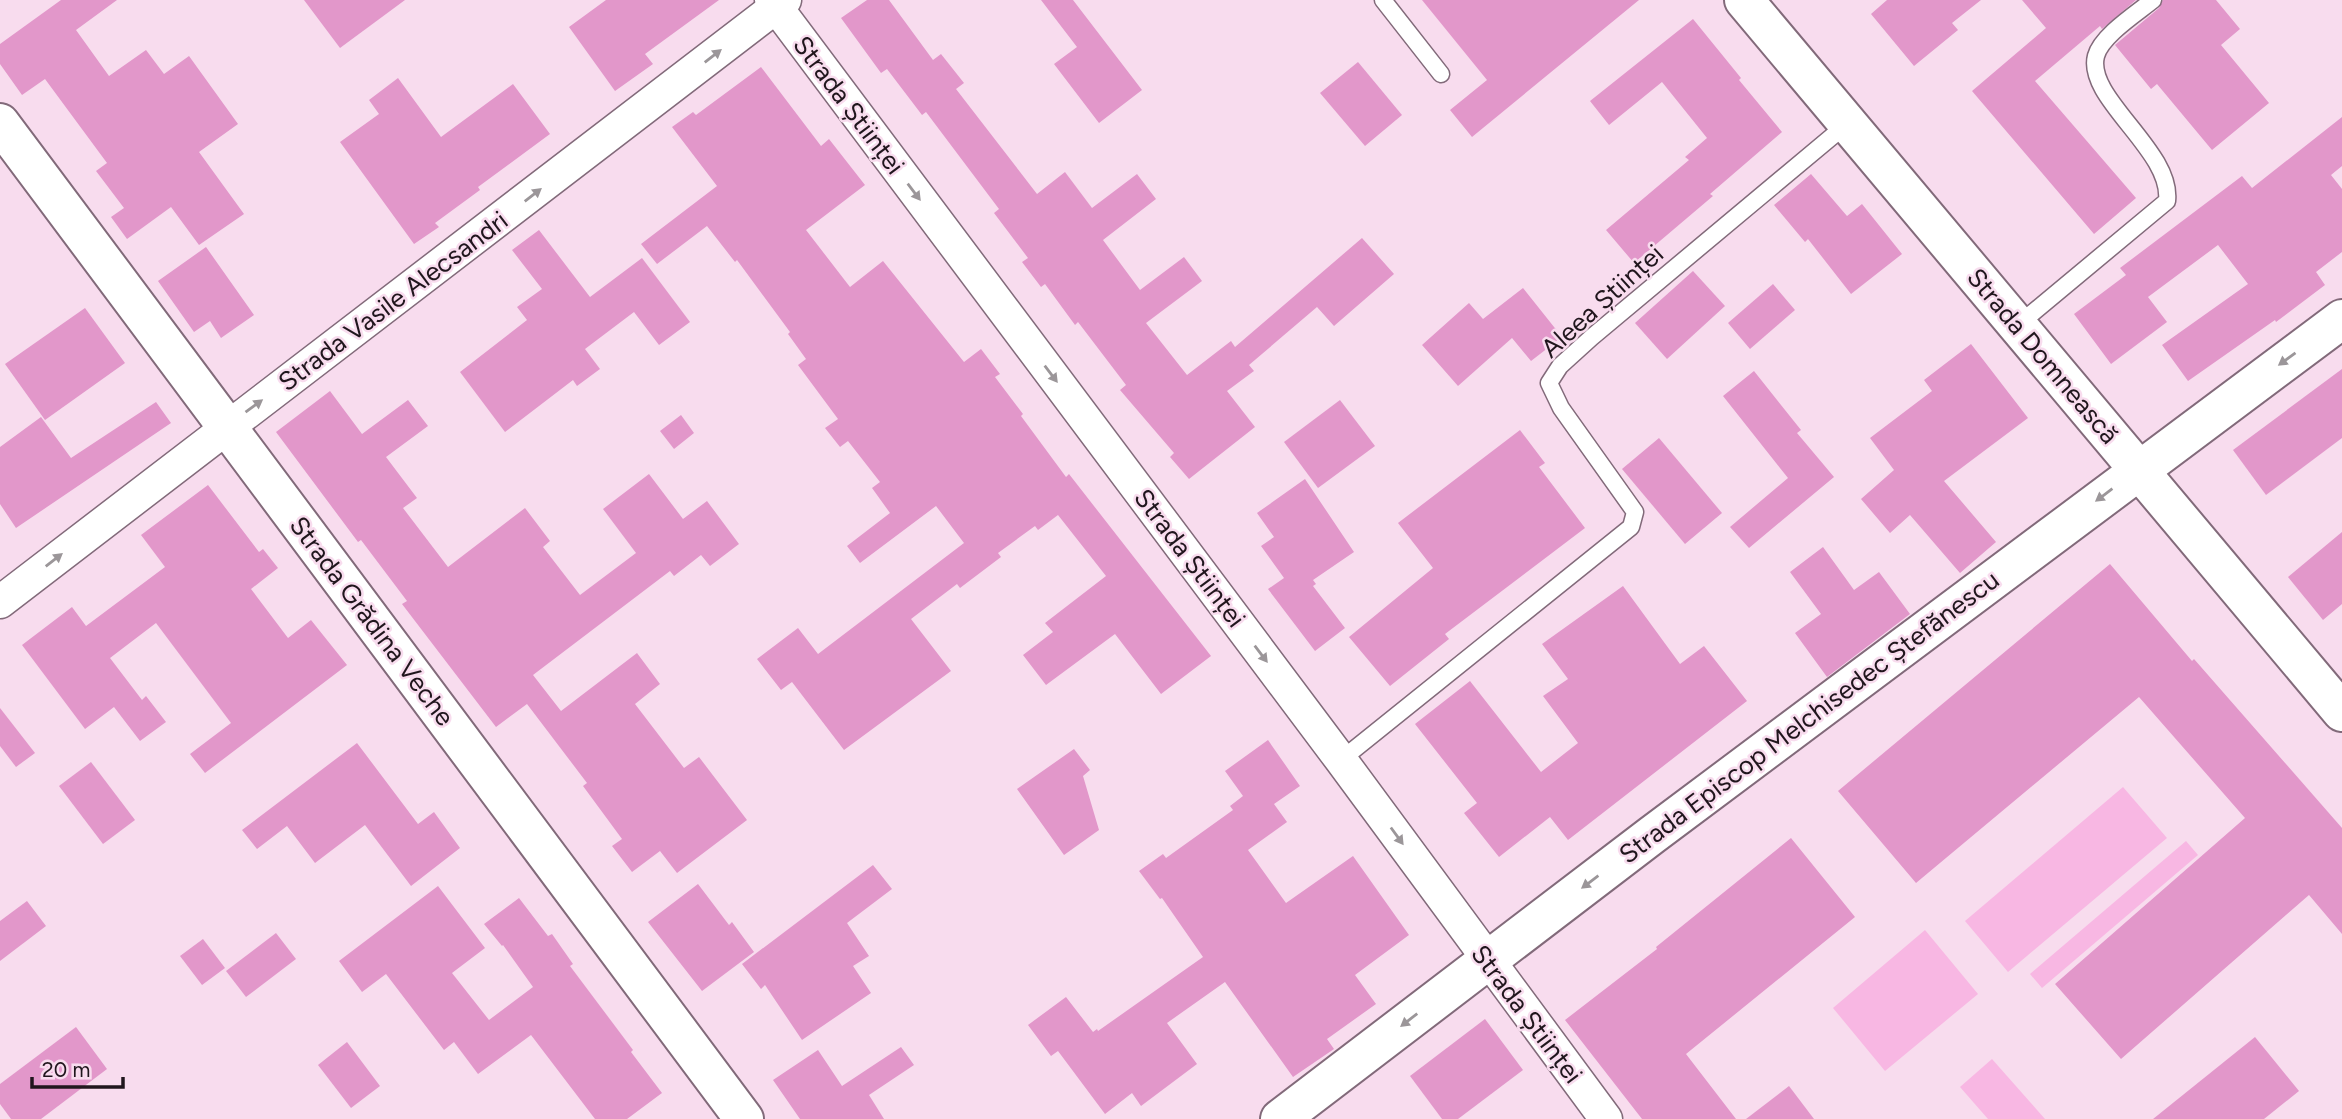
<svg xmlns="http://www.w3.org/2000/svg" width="2342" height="1119" viewBox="0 0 2342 1119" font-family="Figtree,sans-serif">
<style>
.green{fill:#f8b7e3}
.building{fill:#e297ca}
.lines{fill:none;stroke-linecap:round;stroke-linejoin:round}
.service-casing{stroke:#826a7a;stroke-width:19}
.minor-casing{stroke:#826a7a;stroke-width:35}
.tertiary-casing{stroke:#826a7a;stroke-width:42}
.secondary-casing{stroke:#826a7a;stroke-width:42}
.service{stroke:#fff;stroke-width:16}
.minor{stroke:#fff;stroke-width:32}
.tertiary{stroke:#fff;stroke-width:38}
.secondary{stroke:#fff;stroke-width:38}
.oneway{fill:#9b9699}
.labels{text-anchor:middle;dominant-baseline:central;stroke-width:5;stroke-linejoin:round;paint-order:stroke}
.street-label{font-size:26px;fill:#20161d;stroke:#f8dcee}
</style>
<rect width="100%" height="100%" fill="#f8dcee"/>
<g class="green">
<polygon points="2123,787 2167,838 2008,972 1965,921"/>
<polygon points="2186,841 2198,855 2042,988 2030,974"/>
<polygon points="1925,930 1978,994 1885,1071 1833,1008"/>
<polygon points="1992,1059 2045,1119 1988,1119 1960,1087"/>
</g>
<g class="building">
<polygon points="61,0 117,0 76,30 109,76 146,50 164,74 189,56 238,124 199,152 244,214 199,245 171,207 127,239 111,217 124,208 96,171 107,163 45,79 22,95 0,64 0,44"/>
<polygon points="304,0 405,0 340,48"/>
<polygon points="606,0 719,0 645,54 653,64 615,91 569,27"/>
<polygon points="867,0 889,0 933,60 941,54 964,83 956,89 1037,194 1065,172 1092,208 1137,174 1156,199 1103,240 1140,290 1184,257 1202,281 1146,323 1187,375 1231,341 1235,347 1362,238 1394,274 1334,326 1317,307 1249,365 1254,371 1227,391 1255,427 1189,479 1170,457 1174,453 1120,390 1126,385 1078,322 1075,325 1045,284 1041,287 1022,262 1028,258 994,213 999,209 926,112 922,115 887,69 881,73 841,18"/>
<polygon points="1041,0 1073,0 1142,90 1099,123 1054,64 1077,47"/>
<polygon points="1422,0 1639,0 1472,137 1450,110 1487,80"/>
<polygon points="1887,0 1981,0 1952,23 1958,30 1914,66 1871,14"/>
<polygon points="2022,0 2136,0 2102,29 2100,26 2035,81 2136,198 2094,234 1972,91 2046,28"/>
<polygon points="2163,0 2216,0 2240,29 2221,45 2269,103 2212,150 2157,84 2151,89 2115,45 2159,8"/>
<polygon points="1693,19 1741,78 1739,80 1782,132 1710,194 1713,196 1634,263 1606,230 1689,160 1685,157 1707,138 1662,82 1609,125 1590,101"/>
<polygon points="1358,62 1402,115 1365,146 1320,93"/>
<polygon points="761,67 821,146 829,139 865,185 806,230 850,287 883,261 964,362 981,349 1000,374 995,377 1023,414 1021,416 1066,477 1069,474 1211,656 1161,694 1115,634 1046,685 1023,655 1053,632 1045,623 1106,576 1058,515 1038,530 1035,526 998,553 1001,557 960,588 957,584 911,619 951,671 844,750 792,682 781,690 757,659 798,628 818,654 964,543 936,506 860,563 847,546 890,513 872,488 880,482 848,441 840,447 825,428 838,419 798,365 806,359 788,334 790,332 737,260 735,262 707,226 657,264 641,244 717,186 672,127 693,112 696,115"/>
<polygon points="398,78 441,137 513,84 550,134 478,187 480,190 435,223 439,227 414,244 340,142 379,114 369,100"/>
<polygon points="2342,117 2342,166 2331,175 2342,189 2342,252 2316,272 2325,285 2276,322 2275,320 2188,381 2162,345 2248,284 2218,245 2148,297 2167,322 2111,364 2074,314 2126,275 2120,268 2242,176 2252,188"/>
<polygon points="1811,174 1847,216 1862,204 1902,254 1851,294 1808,239 1805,242 1774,205"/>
<polygon points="539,230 590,297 642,258 690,322 659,345 634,312 585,349 600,369 577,386 573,380 505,432 460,372 527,320 517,307 542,289 512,250"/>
<polygon points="206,247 254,315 221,338 210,321 194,332 158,281"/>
<polygon points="1693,271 1725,306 1667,359 1635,323"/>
<polygon points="1773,284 1795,310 1750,349 1728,323"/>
<polygon points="1523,288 1562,337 1531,361 1512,338 1458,386 1422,345 1469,303 1483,319"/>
<polygon points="85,308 125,363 45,420 5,364"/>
<polygon points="1971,344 2028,418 1944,481 1996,542 1960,573 1910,515 1890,533 1861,499 1894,470 1870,438 1932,391 1924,380"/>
<polygon points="2342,369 2342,438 2266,495 2233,450"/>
<polygon points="1754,371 1801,430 1797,433 1834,477 1749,548 1730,527 1788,478 1723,396"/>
<polygon points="330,391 362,434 408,400 428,426 386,457 417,498 403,508 448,567 525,508 550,541 543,547 580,595 636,553 603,509 649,474 683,519 707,501 739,544 710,566 701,555 674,576 670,571 533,675 561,711 637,653 660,684 635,704 684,768 699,757 747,820 677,873 660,851 632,872 612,846 622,839 583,786 587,783 527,704 496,727 402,604 407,601 361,540 358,542 276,432"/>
<polygon points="1340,400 1375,446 1318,488 1284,442"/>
<polygon points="156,402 171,423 16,528 0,504 0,447 41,417 71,458"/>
<polygon points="681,415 694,433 674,449 660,431"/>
<polygon points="1520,430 1545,463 1539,467 1585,528 1445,634 1449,639 1390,686 1349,637 1433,568 1398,523"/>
<polygon points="1659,438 1722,513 1685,544 1622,469"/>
<polygon points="1305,479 1354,552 1313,580 1316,584 1313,586 1345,628 1315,651 1268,589 1284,578 1261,546 1274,537 1257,513"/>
<polygon points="208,485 259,552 263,549 278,568 251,589 288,638 311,620 347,665 205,773 190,754 231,723 156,623 110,658 142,700 146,696 166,722 140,741 114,707 85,729 22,645 72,607 86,626 165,567 141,535"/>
<polygon points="2342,532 2342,604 2323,620 2288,577"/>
<polygon points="1823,547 1854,590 1879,572 1910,614 1827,677 1795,633 1821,614 1790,572"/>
<polygon points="2110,564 2192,661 2194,659 2342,828 2342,934 2309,895 2121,1059 2055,984 2245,818 2139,697 1916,883 1838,791"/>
<polygon points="1623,586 1680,664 1704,646 1747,701 1568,840 1550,817 1499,857 1464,813 1477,803 1415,724 1470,681 1541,772 1578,743 1543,696 1568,679 1542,644"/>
<polygon points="0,708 35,753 16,767 0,746"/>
<polygon points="1268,740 1300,786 1274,804 1287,822 1248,850 1286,903 1353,856 1409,935 1355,975 1376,1004 1327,1039 1334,1049 1293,1077 1225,982 1167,1023 1197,1064 1141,1106 1132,1093 1105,1114 1058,1051 1051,1056 1028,1025 1066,997 1093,1032 1097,1029 1098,1031 1203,957 1162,898 1160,899 1139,871 1163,854 1166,858 1233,810 1230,806 1243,796 1225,771"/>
<polygon points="357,743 418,824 434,812 460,848 411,886 365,825 315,863 287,826 257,849 242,830"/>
<polygon points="1074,749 1090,770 1083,776 1099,830 1064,855 1017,789"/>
<polygon points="91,762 135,820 103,844 59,786"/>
<polygon points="1791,838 1855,917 1686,1054 1736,1119 1642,1119 1565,1020 1657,949 1656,947"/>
<polygon points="873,865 892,889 847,923 869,956 853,966 871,993 802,1040 765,985 761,989 742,964"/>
<polygon points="698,884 729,925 732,922 754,952 702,991 648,922"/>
<polygon points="438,886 485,948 452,973 489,1020 533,987 503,945 502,946 484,924 519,898 548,936 552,934 573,964 570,966 633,1050 631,1052 662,1093 627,1119 595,1119 531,1035 478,1074 454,1042 444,1050 386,974 362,992 339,961"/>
<polygon points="27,901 46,926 0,961 0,921"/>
<polygon points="276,933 296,959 246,997 226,971"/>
<polygon points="203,939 225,968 202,985 180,956"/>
<polygon points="1485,1019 1523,1070 1458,1119 1442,1119 1410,1076"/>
<polygon points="76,1027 107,1069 41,1119 11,1119 0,1104 0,1084"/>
<polygon points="2255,1037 2299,1091 2264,1119 2153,1119"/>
<polygon points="347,1042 380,1086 351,1108 318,1065"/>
<polygon points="901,1047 914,1065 869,1095 884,1119 800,1119 773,1080 818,1050 842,1086"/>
<polygon points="1789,1086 1814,1119 1746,1119"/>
</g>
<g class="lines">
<defs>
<g id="service">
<polyline points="1383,0 1441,74"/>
<path d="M2018 325 2167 201C2173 151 2085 98 2096 56 2101 36 2137 13 2153 0"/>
<polyline points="1341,760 1631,527 1635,512 1561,408 1549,383 1560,366 1592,337 1847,124"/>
</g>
<g id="minor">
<polyline points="771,0 1341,760 1606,1119"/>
<polyline points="0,602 785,0"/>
</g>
<g id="tertiary">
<polyline points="0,123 744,1119"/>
<polyline points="1280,1119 1652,835 2342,319"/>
</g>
<polyline id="secondary" points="1744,0 2342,712"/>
</defs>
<use href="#service" class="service-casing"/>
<use href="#minor" class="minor-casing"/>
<use href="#tertiary" class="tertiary-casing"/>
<use href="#secondary" class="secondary-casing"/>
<use href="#service" class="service"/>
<use href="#minor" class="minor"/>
<use href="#tertiary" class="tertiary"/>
<use href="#secondary" class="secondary"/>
</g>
<defs><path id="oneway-solid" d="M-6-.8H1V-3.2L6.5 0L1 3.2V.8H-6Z" transform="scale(1.75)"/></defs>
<g class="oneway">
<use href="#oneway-solid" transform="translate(713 56) rotate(-38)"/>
<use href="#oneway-solid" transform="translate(914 192) rotate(53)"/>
<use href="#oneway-solid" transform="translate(533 195) rotate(-38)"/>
<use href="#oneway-solid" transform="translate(2287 359) rotate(144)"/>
<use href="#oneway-solid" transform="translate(1051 374) rotate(53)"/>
<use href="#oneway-solid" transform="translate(254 406) rotate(-36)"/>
<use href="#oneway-solid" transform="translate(2104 495) rotate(143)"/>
<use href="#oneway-solid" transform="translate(54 560) rotate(-38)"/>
<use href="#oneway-solid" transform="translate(1261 654) rotate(53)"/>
<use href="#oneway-solid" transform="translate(1397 836) rotate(54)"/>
<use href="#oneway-solid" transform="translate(1590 882) rotate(143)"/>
<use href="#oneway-solid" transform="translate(1409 1020) rotate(142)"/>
</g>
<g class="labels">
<g class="street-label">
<text transform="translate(849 105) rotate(53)">Strada Științei</text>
<text transform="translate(393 301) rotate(-37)">Strada Vasile Alecsandri</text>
<text transform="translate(1602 301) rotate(-42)">Aleea Științei</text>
<text transform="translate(2043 356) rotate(50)">Strada Domnească</text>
<text transform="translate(1190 558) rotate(53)">Strada Științei</text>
<text transform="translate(372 621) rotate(53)">Strada Grădina Veche</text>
<text transform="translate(1809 717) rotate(-37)">Strada Episcop Melchisedec Ștefănescu</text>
<text transform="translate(1527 1014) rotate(53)">Strada Științei</text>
</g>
</g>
<path d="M32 1077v10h91v-10" fill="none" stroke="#20161d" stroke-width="3.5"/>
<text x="42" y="1077" font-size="21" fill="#20161d" stroke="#f8dcee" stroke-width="5" paint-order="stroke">20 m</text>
</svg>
